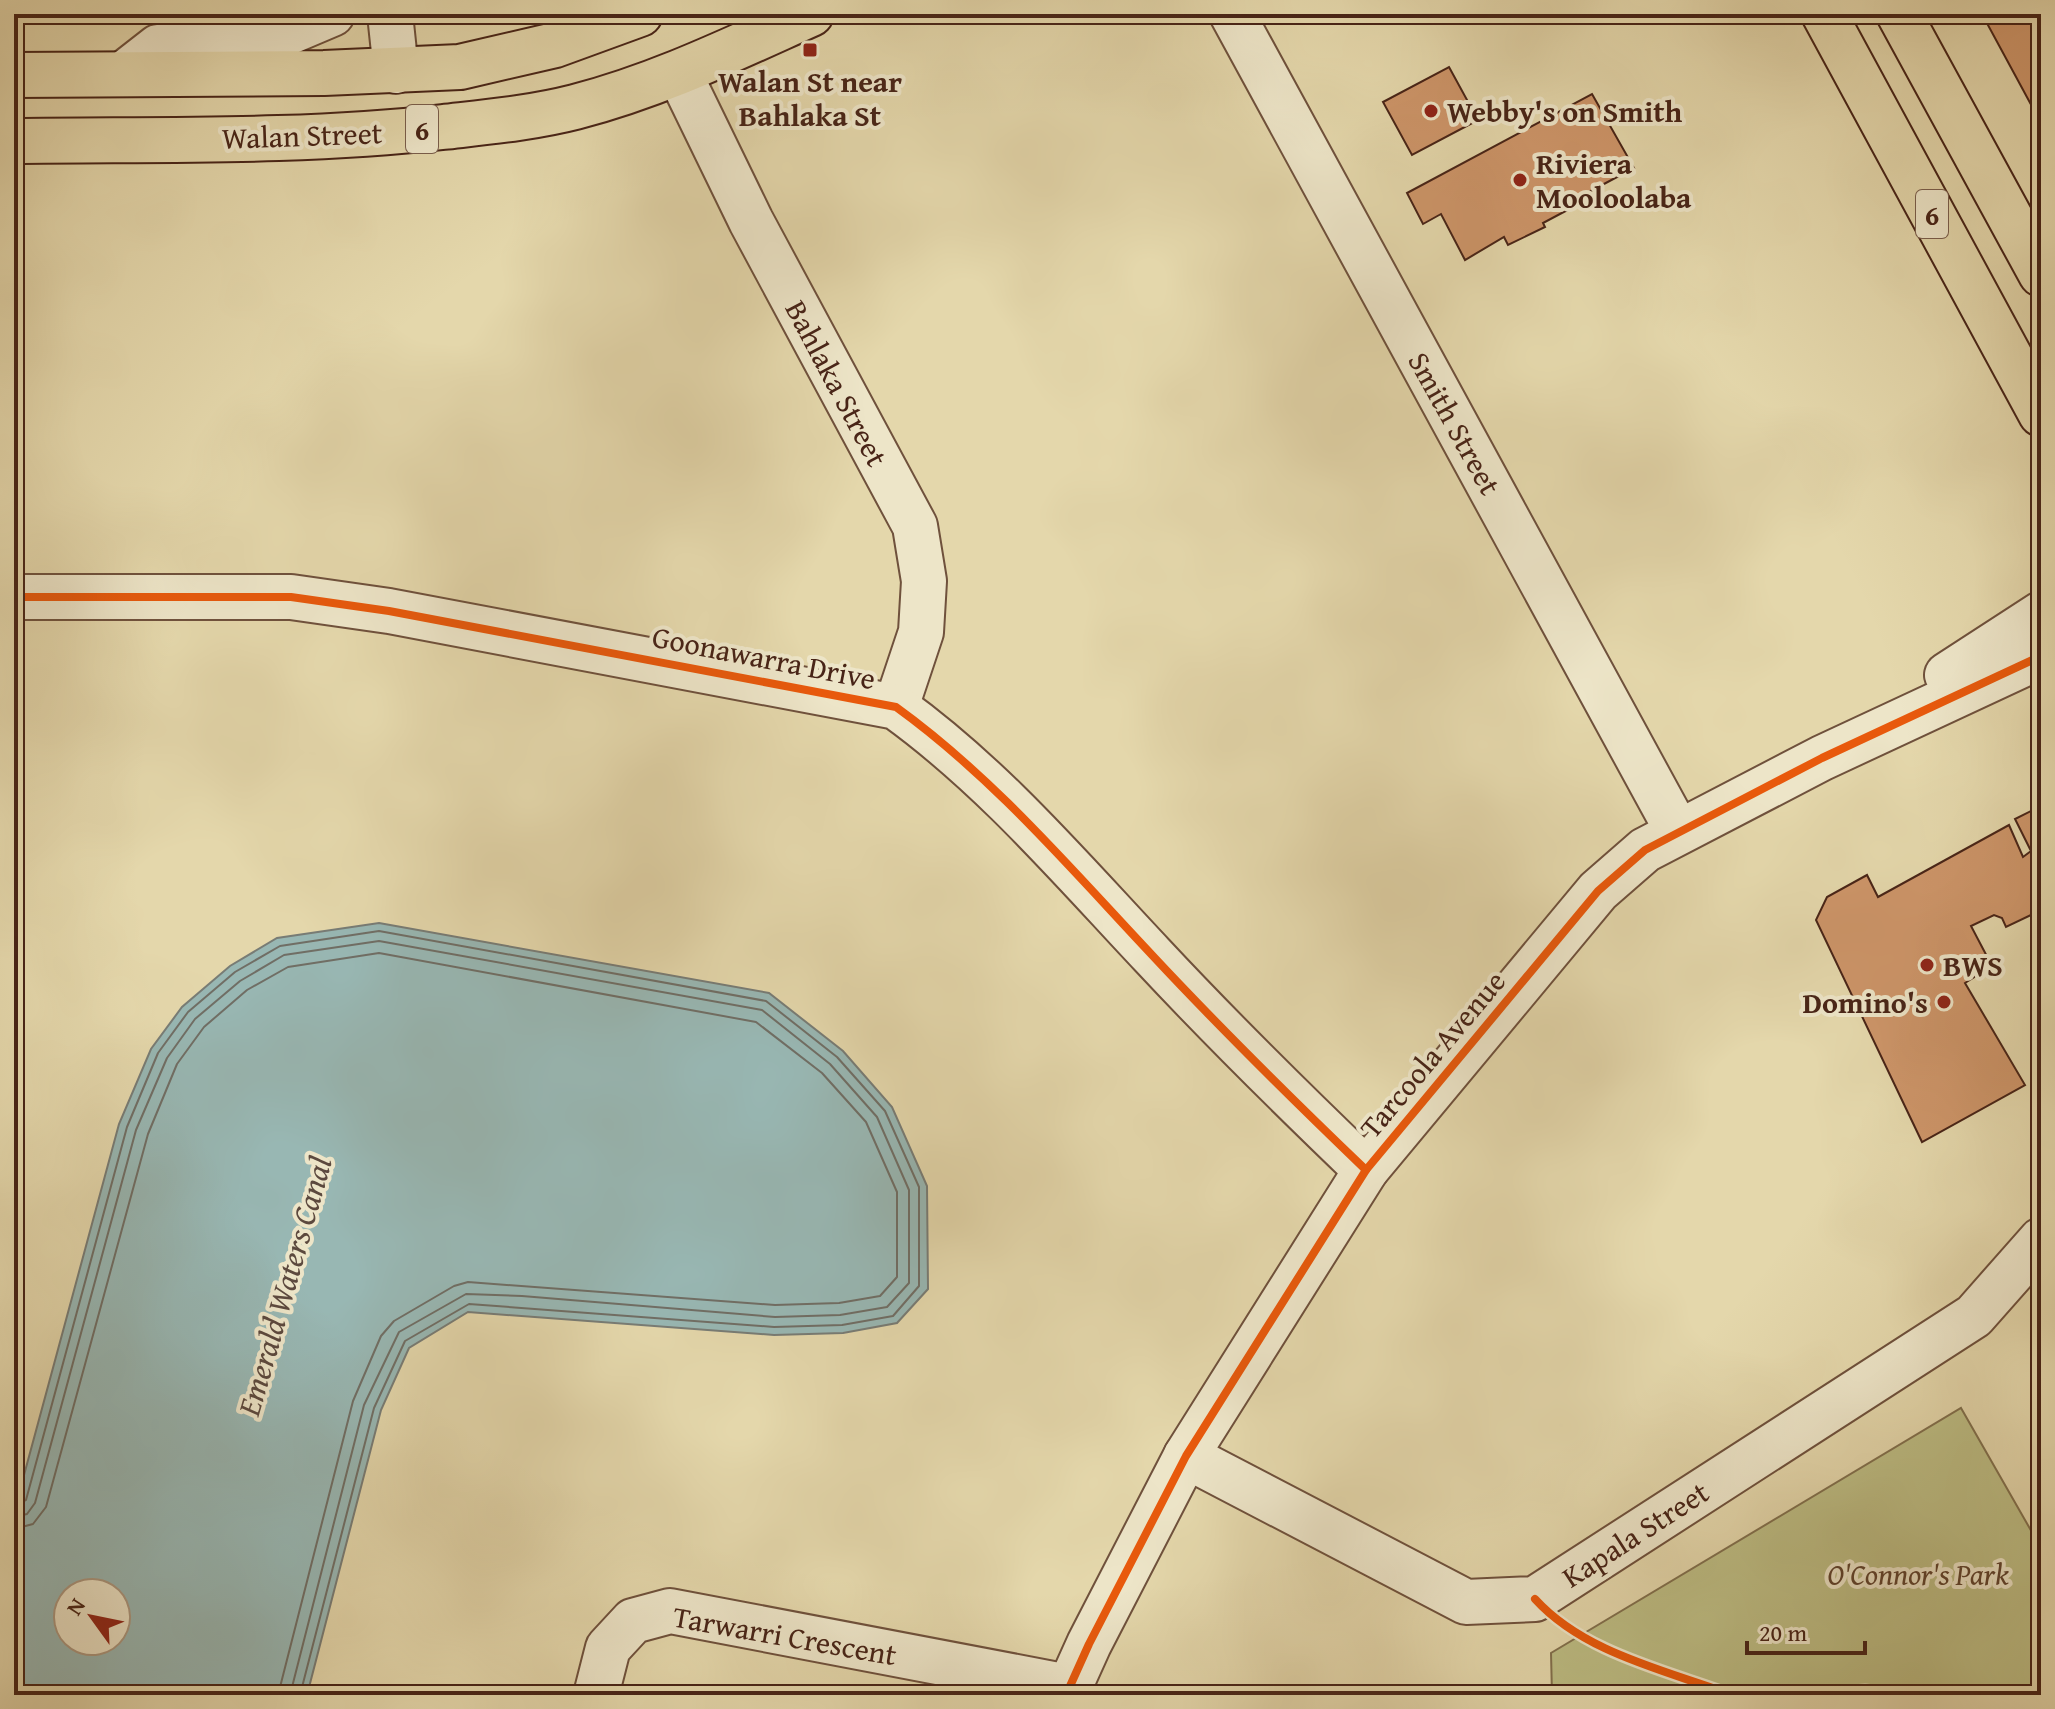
<svg xmlns="http://www.w3.org/2000/svg" width="2055" height="1709" viewBox="0 0 2055 1709" font-family="'Gentium Book Plus',serif">
<style>
.green{fill:#bcbc83;stroke:#82704d;stroke-width:2}
.water{fill:#98b7b3;stroke:#787c75;stroke-width:2;fill-rule:evenodd}
.lines{fill:none;stroke-linecap:round;stroke-linejoin:round}
.shore{stroke:#706e65;stroke-width:2}
.building{fill:#cd9569;stroke:#482417;stroke-width:2}
.minor-casing{stroke:#6f513c;stroke-width:48}
.major-casing{stroke:#482417;stroke-width:48}
.minor{stroke:#ede5c8;stroke-width:44}
.major{stroke:#e4d7ab;stroke-width:44}
.cycleway-casing{stroke:#ede5c8;stroke-width:13}
.cycleway{stroke:#e8590c;stroke-width:8}
.poi-dot{fill:#8f2418;stroke:#ede5c8;stroke-width:3}
.labels{text-anchor:middle;dominant-baseline:central;stroke-width:8;stroke-linejoin:round;paint-order:stroke}
.shield{fill:#ede5c8;stroke:#7a5e4c;stroke-width:2}
.shield-label{font-size:28px;font-weight:bold;fill:#482417}
.poi-label{font-size:30px;font-weight:bold;fill:#482417;stroke:#ede5c8;text-anchor:start}
.street-label{font-size:30px;fill:#482417;stroke:#ede5c8}
.park-label{font-size:30px;font-style:italic;fill:#5f422d;stroke:#ede5c8}
.water-label{font-size:32px;font-style:italic;fill:#5c493e;stroke:#ede5c8}
</style>
<rect width="100%" height="100%" fill="#e4d7ab"/>
<filter id="stains"><feTurbulence type="fractalNoise" baseFrequency=".0025" numOctaves="4"/><feColorMatrix values="0 0 0 0 .2 0 0 0 0 .09 0 0 0 0 .02 0 0 0 .5 -.17"/></filter>
<radialGradient id="worn" r=".72"><stop offset=".6" stop-color="#630" stop-opacity="0"/><stop offset="1" stop-color="#630" stop-opacity=".3"/></radialGradient>
<polygon class="green" points="1961,1408 2041,1548 2041,1695 1552,1695 1551,1653"/>
<path class="water" d="M379 923 769 993 843 1051 892 1107 927 1186 928 1289 897 1323 843 1333 774 1335 468 1312 409 1348 381 1410 307 1695H14V1512L119 1124 151 1049 182 1007 230 966 277 938ZM68 1593H116V1641H68Z"/>
<g class="lines">
<g class="shore">
<polyline points="14,1507 26,1500 127,1127 158,1053 188,1012 235,972 280,946 379,931 766,1001 837,1057 885,1111 919,1187 919,1286 893,1316 842,1325 774,1327 469,1304 405,1341 374,1408 300,1695"/>
<polyline points="14,1517 27,1514 35,1503 136,1130 167,1058 195,1019 240,981 284,955 379,941 762,1010 830,1064 877,1117 909,1190 909,1283 887,1307 840,1315 775,1317 522,1296 466,1294 399,1332 364,1405 290,1695"/>
<polyline points="14,1529 33,1524 46,1507 148,1134 177,1064 204,1027 247,990 288,967 379,953 756,1022 822,1073 866,1122 897,1192 897,1277 880,1296 839,1303 775,1305 468,1282 454,1286 394,1321 381,1336 353,1401 278,1695"/>
</g>
</g>
<g class="building">
<polygon points="1982,14 2041,14 2041,123"/>
<polygon points="1449,67 1478,120 1412,155 1383,102"/>
<polygon points="1592,94 1634,168 1572,201 1575,206 1543,223 1545,227 1508,245 1504,237 1465,260 1441,214 1423,224 1407,193"/>
<polygon points="2041,806 2041,921 2033,914 2006,927 2002,918 1994,915 1971,926 1992,966 1965,983 2025,1085 1922,1142 1816,920 1827,897 1867,875 1878,897 2009,825 2023,857 2031,851 2015,819"/>
</g>
<g class="lines">
<defs>
<g id="minor">
<polyline points="390,14 396,71"/>
<polyline points="1232,14 1678,832"/>
<polyline points="126,72 158,47 266,42 332,14"/>
<polyline points="679,73 751,221 915,526 924,581 921,632 896,707"/>
<path d="M14 597H291L389 611 896 707C993 777 1071 869 1152 955 1221 1029 1293 1100 1366 1170"/>
<polyline points="1947,675 2041,614"/>
<polyline points="1186,1456 1466,1602 1535,1599 1974,1316 2041,1240"/>
<polyline points="596,1695 608,1648 633,1621 670,1611 1069,1687"/>
<polyline points="1066,1695 1089,1644 1186,1456 1366,1170 1598,891 1645,850 1822,758 2041,656"/>
</g>
<g id="major">
<polyline points="1824,14 2041,414"/>
<polyline points="1899,14 2041,274"/>
<polyline points="14,75 324,73 460,67 555,45 640,14"/>
<path d="M14 141C157 139 301 143 443 127 487 122 532 118 575 107 657 86 733 49 811 14"/>
</g>
</defs>
<use href="#minor" class="minor-casing"/>
<use href="#major" class="major-casing"/>
<use href="#minor" class="minor"/>
<use href="#major" class="major"/>
<defs>
<g id="cycleway">
<path d="M14 597H291L389 611 896 707C993 777 1071 869 1152 955 1221 1029 1293 1100 1366 1170"/>
<path d="M1535 1599C1584 1653 1665 1670 1732 1695"/>
<polyline points="1066,1695 1089,1644 1186,1456 1366,1170 1598,891 1645,850 1822,758 2041,656"/>
<polyline points="1804,1695 1865,1690 1911,1695"/>
</g>
</defs>
<use href="#cycleway" class="cycleway-casing"/>
<use href="#cycleway" class="cycleway"/>
</g>
<g class="poi-dot">
<rect x="802" y="42" width="16" height="16" rx="4"/>
<circle cx="1431" cy="111" r="8"/>
<circle cx="1520" cy="180" r="8"/>
<circle cx="1927" cy="965" r="8"/>
<circle cx="1944" cy="1002" r="8"/>
</g>
<g class="labels">
<g class="shield">
<rect x="406" y="105" width="32" height="48" rx="6"/>
<rect x="1916" y="190" width="32" height="48" rx="6"/>
</g>
<g class="shield-label">
<text x="422" y="129">6</text>
<text x="1932" y="214">6</text>
</g>
<g class="poi-label">
<text x="810" y="81" text-anchor="middle">Walan St near<tspan x="810" dy="34">Bahlaka St</tspan></text>
<text x="1447" y="111">Webby's on Smith</text>
<text x="1536" y="163">Riviera<tspan x="1536" dy="34">Mooloolaba</tspan></text>
<text x="1943" y="965">BWS</text>
<text x="1928" y="1002" text-anchor="end">Domino's</text>
</g>
<g class="street-label">
<text transform="translate(302 135) rotate(-2)">Walan Street</text>
<text transform="translate(837 383) rotate(62)">Bahlaka Street</text>
<text transform="translate(1455 423) rotate(61)">Smith Street</text>
<text transform="translate(764 657) rotate(11)">Goonawarra Drive</text>
<text transform="translate(1432 1054) rotate(-50)">Tarcoola Avenue</text>
<text transform="translate(1635 1534) rotate(-33)">Kapala Street</text>
<text transform="translate(785 1635) rotate(10)">Tarwarri Crescent</text>
</g>
<g class="park-label">
<text x="1918" y="1574">O'Connor's Park</text>
</g>
<g class="water-label">
<text transform="translate(284 1286) rotate(-74)">Emerald Waters Canal</text>
</g>
</g>
<rect width="2055" height="1709" fill="none" stroke="#e4d7ab" stroke-width="48"/>
<rect x="16" y="16" width="2023" height="1677" fill="none" stroke="#482417" stroke-width="4"/>
<rect x="24" y="24" width="2007" height="1661" fill="none" stroke="#482417" stroke-width="2"/>
<g transform="translate(92 1617) rotate(303)"><circle r="38" fill="#ede5c8" stroke="#ab9881" stroke-width="2"/>
<path d="M0-6L14 30L0 20L-14 30Z" fill="#8f2418"/>
<text y="-12" font-size="22" font-weight="bold" text-anchor="middle" fill="#482417">N</text>
</g>
<path d="M1747 1641v12h118v-12" fill="none" stroke="#482417" stroke-width="4"/>
<text x="1759" y="1641" font-size="24" fill="#482417" stroke="#ede5c8" stroke-width="6" paint-order="stroke">20 m</text>
<rect width="100%" height="100%" filter="url(#stains)"/>
<rect width="100%" height="100%" fill="url(#worn)"/>
</svg>
